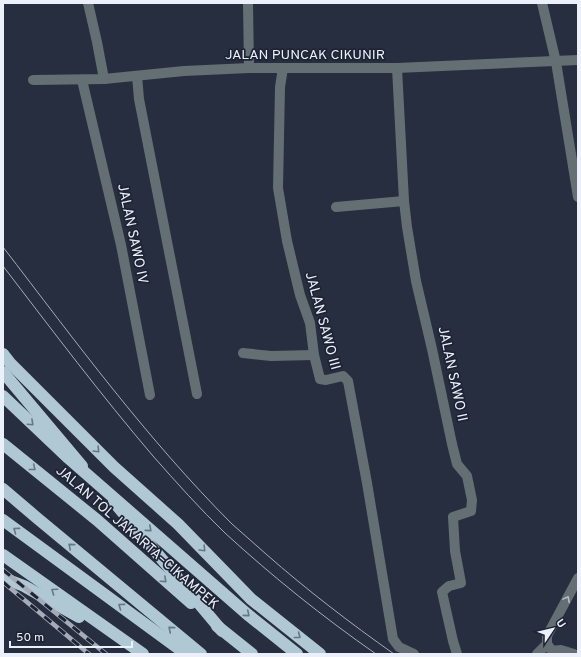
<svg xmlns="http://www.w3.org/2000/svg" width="581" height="657" viewBox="0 0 581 657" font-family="Overpass,sans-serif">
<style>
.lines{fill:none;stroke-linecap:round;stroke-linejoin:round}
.minor{stroke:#646f74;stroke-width:10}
.highway{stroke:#afc8d4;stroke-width:12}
.tram{stroke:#a6abb8;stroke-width:1}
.rail-casing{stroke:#a6abb8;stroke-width:4.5}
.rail{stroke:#1e2434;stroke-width:3;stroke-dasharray:9;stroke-linecap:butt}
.highway-bridge{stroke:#afc8d4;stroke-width:12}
.oneway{stroke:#667684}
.oneway2{stroke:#b5bcc5}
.labels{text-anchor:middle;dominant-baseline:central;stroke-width:3.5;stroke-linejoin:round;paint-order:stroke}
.street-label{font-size:14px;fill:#ebf0fb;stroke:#1e2434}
</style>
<rect width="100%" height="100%" fill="#272e3f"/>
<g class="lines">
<g class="minor">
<polyline points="88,3 97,42 104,79"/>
<polyline points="248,3 249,68"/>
<polyline points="542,3 556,62 578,197"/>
<polyline points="283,68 280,87 278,188 287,241 300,295 310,323 314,355 320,379 326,380 343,376 348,381 367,483 393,639 399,647 414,654"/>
<polyline points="397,68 404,201 407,227 416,281 432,349 452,444 457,464 467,476 472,500 471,511 453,517 455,551 461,583 449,586 442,592 453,641 457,654"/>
<polyline points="137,76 139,99 197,394"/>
<polyline points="33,80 104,79 184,71 249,68 397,68 578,60"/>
<polyline points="82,80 121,245 150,395"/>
<polyline points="336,207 404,201"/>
<polyline points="243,353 271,356 314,355"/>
<polyline points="537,654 547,644"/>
<polyline points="574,654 561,650 552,651 547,644 547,636 578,578"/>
</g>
<g class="highway">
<polyline points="3,354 10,363 114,467 178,524 251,599 320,654"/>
<polyline points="3,372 82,466"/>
<polyline points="3,444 97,520 191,603"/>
<polyline points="3,489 37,518 201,654"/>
<polyline points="114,502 222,631"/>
<polyline points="3,520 186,654"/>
<polyline points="3,555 143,654"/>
<polyline points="3,578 24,586 79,617"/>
<polyline points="217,626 252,654"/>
</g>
<g class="tram">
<path d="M3 247C76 342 147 439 232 524 243 534 255 544 266 554 307 590 350 623 394 654"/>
<path d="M3 266C52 330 101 395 153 456 176 482 200 509 225 533 273 577 323 617 376 654"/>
</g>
<defs>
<g id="rail">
<polyline points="3,570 106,654"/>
<polyline points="3,582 89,654"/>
</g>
</defs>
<use href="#rail" class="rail-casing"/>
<use href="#rail" class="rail"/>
<polyline class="highway-bridge" points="3,396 66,456 247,614 297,654"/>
</g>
<defs><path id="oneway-chevron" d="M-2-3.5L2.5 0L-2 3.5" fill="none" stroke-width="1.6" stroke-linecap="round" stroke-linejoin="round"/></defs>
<g class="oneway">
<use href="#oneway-chevron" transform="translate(31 423) rotate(43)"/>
<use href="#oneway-chevron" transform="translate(97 450) rotate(45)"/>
<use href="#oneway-chevron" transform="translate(33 468) rotate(39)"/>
<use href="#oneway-chevron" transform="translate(149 529) rotate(41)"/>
<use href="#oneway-chevron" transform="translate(16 530) rotate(-144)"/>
<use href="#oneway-chevron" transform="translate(71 546) rotate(-140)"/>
<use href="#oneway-chevron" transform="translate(203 549) rotate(46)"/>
<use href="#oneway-chevron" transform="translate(164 580) rotate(42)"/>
<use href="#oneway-chevron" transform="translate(54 591) rotate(-145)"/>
<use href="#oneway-chevron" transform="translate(121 606) rotate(-144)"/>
<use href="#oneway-chevron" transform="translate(247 614) rotate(40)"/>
<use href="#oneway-chevron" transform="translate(171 629) rotate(-140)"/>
<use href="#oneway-chevron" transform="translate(298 636) rotate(38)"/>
</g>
<use class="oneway2" href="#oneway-chevron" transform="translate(567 599) rotate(-62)"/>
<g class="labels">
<g class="street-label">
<text x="305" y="55">JALAN PUNCAK CIKUNIR</text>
<text transform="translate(132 234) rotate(78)">JALAN SAWO IV</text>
<text transform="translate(322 321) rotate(75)">JALAN SAWO III</text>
<text transform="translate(452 374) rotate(78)">JALAN SAWO II</text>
<text transform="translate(137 538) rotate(41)">JALAN TOL JAKARTA–CIKAMPEK</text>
</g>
</g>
<rect width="581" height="657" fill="none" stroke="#ebf0fb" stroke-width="8"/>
<g transform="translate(553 629) rotate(55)" stroke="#1e2434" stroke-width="3" paint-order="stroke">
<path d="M0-3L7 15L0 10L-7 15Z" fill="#ebf0fb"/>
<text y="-6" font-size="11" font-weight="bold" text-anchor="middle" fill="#ebf0fb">U</text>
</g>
<path d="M10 641v6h122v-6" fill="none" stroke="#ebf0fb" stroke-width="2"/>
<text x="16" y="641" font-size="12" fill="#ebf0fb" stroke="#1e2434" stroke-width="3" paint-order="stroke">50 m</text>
</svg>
